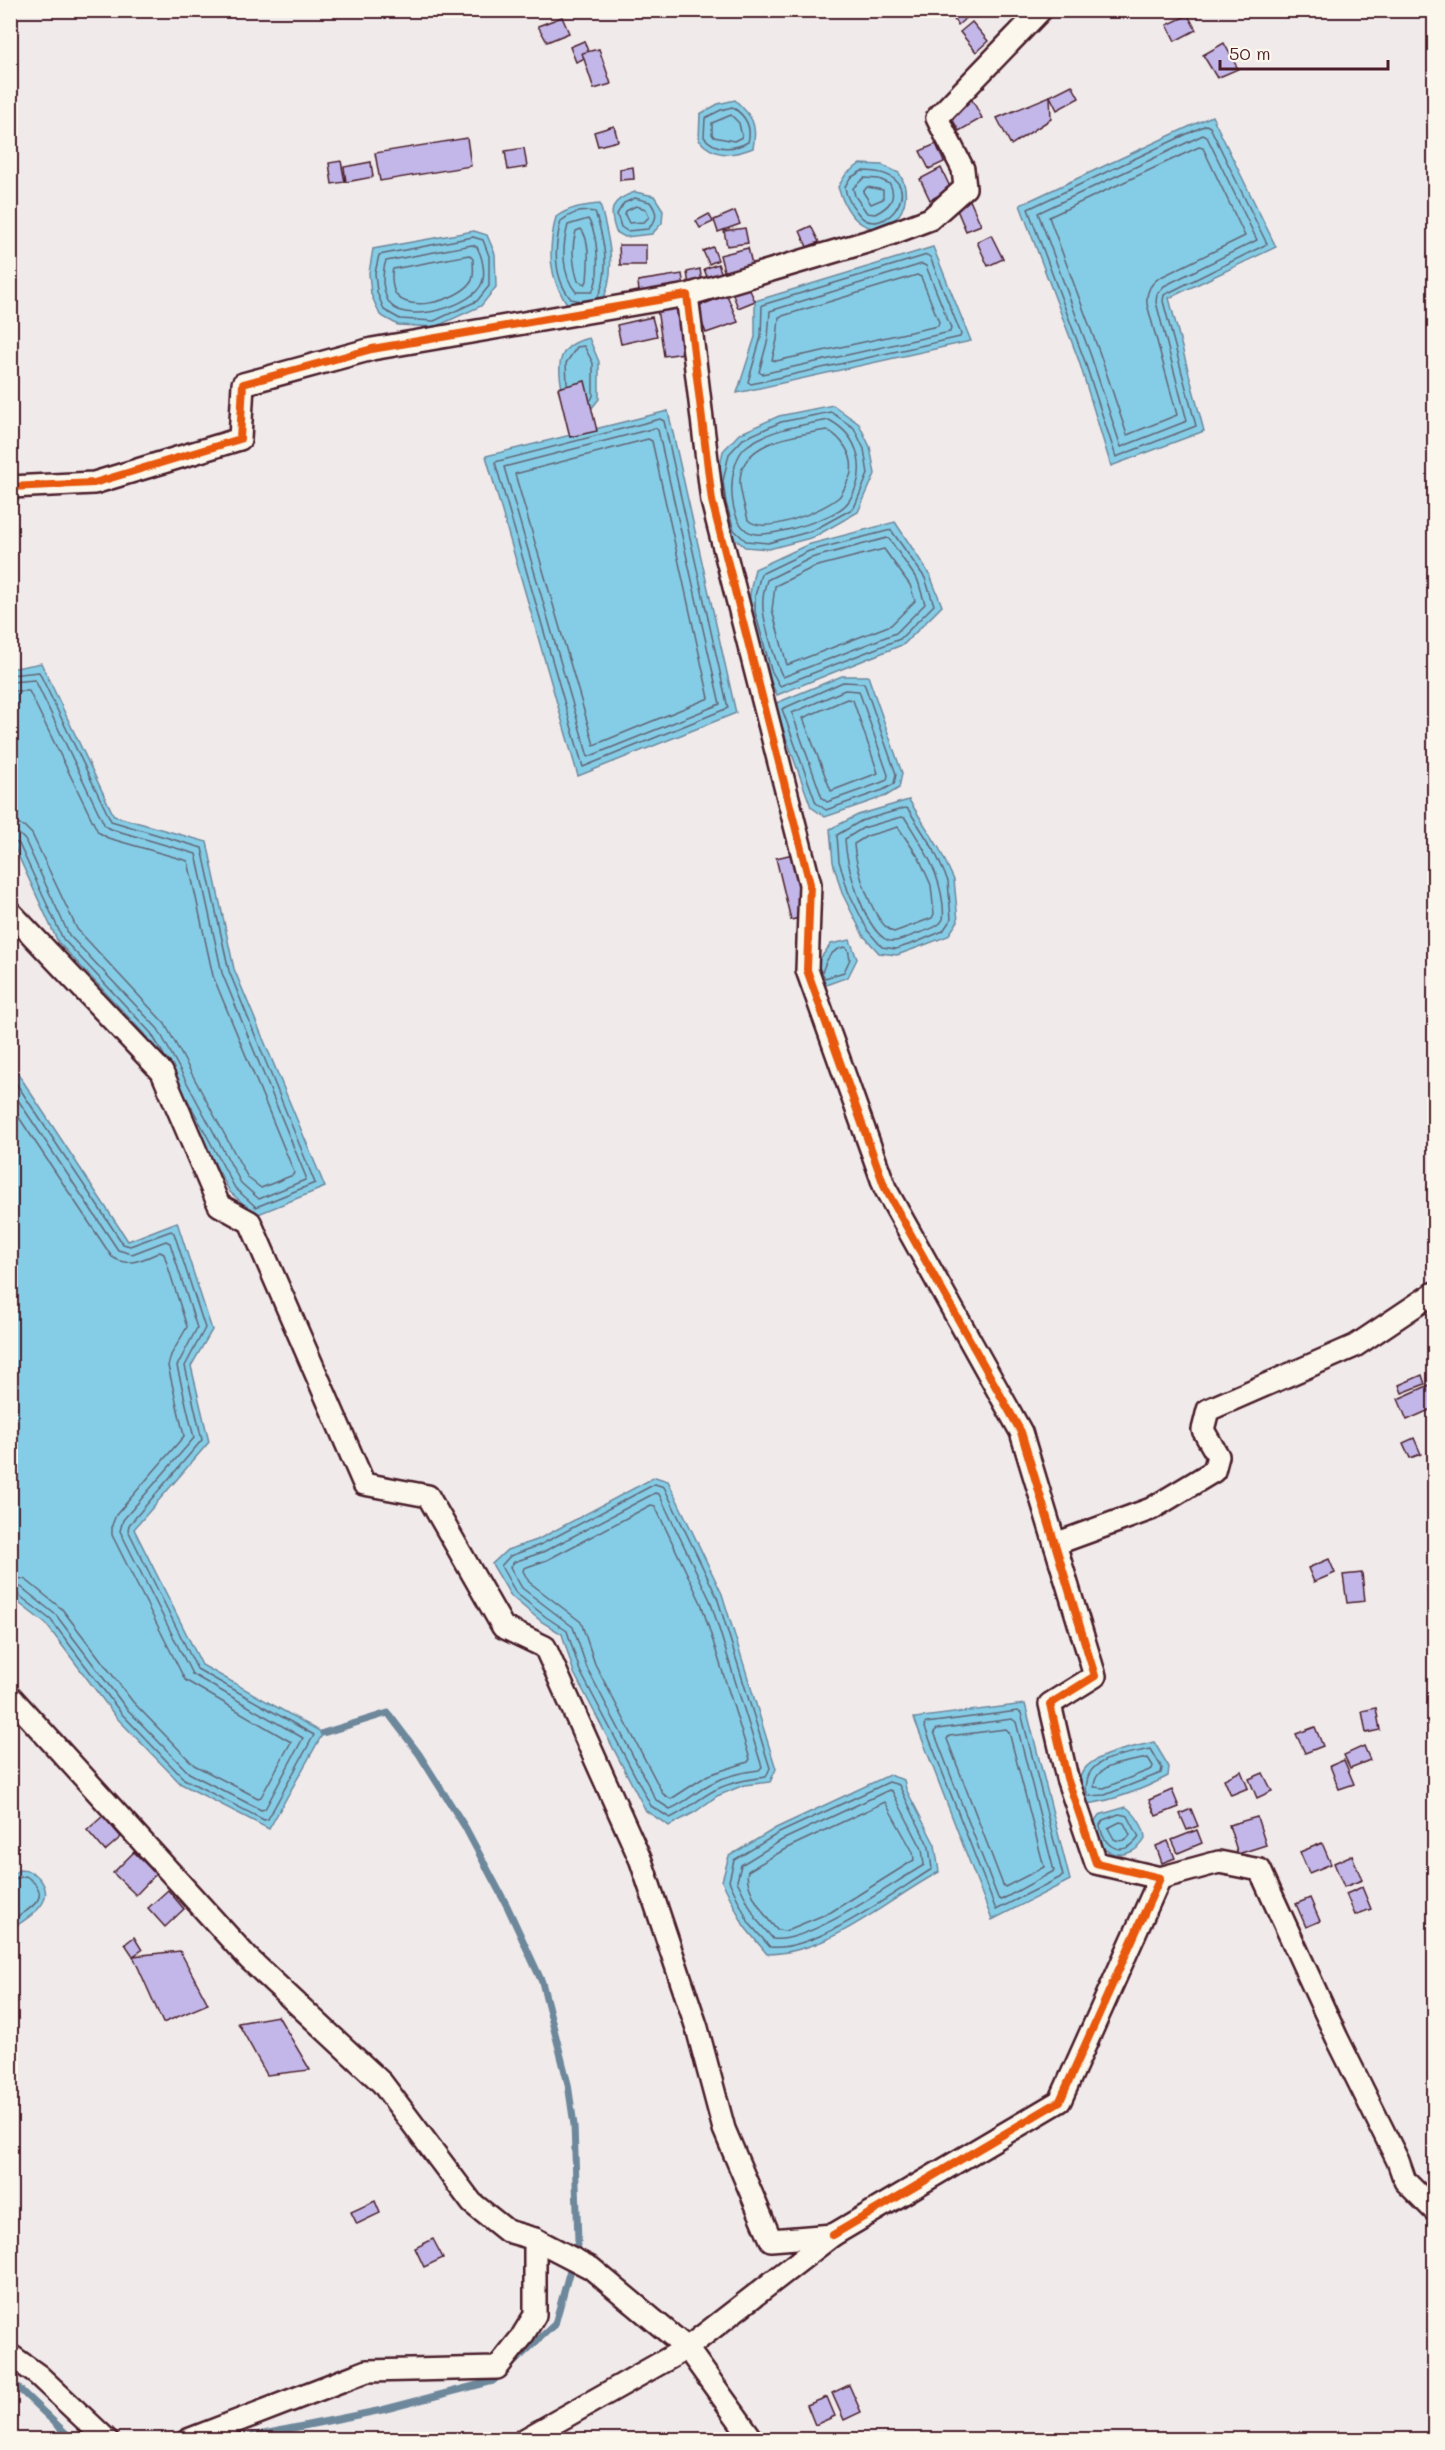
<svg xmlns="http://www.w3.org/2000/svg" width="1445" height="2450" viewBox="0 0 1445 2450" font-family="Mali,sans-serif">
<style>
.water{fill:#85cde6;stroke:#6d879b;stroke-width:1.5}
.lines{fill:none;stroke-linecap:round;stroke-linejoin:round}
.shore{stroke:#626576;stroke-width:1.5}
.stream{stroke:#6d879b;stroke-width:7}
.building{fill:#c2b7e8;stroke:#4a1f2b;stroke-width:1.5}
.street-casing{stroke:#4a1f2b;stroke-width:26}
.street{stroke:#fbf7ec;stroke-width:21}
.cycleway-casing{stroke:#fbf7ec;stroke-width:11}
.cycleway{stroke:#e8590c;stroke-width:8}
</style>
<rect width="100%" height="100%" fill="#f0eaeb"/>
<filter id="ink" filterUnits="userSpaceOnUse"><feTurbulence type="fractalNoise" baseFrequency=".0167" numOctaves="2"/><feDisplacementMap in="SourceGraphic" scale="12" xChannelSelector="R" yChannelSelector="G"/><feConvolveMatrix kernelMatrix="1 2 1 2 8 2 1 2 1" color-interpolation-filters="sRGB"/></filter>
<g filter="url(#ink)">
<g class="water">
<path d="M735 100C752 116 758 124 753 148 733 156 714 158 699 140L700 114 718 104Z"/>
<polygon points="1212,116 1276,247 1169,298 1204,431 1111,466 1079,361 1020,205"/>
<path d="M860 164 882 165 899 173C926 215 862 265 838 187L846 174Z"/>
<path d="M635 192 654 196 663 210 662 223 652 234 625 237 616 232C608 209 611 200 635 192Z"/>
<path d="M600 204C609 238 618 271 601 304L568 305C548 278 548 249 556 217 570 207 583 206 600 204Z"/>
<polygon points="474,231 487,235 495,254 496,287 481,306 435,327 398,325 380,315 371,294 369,273 373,249"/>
<polygon points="933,247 971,341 737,393 755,337 755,301"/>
<path d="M589 338 599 362V399L591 409 564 399C558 369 553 346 589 338Z"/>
<polygon points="833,405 859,424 870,447 875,474 858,512 814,537 769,549 745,547 729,534 717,481 723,451 739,434 779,416"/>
<polygon points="668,411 736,713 578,776 486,456"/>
<path d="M895 522 930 575 942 606 904 644 777 695C766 673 751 636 749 611 748 597 752 583 755 569L807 545Z"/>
<polygon points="41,663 114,816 207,842 234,969 325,1187 256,1215 230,1192 147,1037 58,942 11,840 10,669"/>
<polygon points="842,676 868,676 902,773 899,788 886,796 825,817 811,807 774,704"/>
<polygon points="909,800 939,848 954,880 958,921 948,936 919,947 897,955 879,953 863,935 842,893 833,862 830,829 858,815"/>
<polygon points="850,940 857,959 848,977 823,986 816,974 819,960 831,944"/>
<polygon points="11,1063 128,1241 177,1222 212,1330 191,1366 209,1442 134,1529 202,1665 323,1733 269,1829 181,1784 116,1717 46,1624 11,1597"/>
<polygon points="655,1477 668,1481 722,1594 776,1769 770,1782 744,1785 717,1796 695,1812 669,1826 646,1811 574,1673 562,1634 542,1622 511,1596 492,1564 507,1550 537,1540"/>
<polygon points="1025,1704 1070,1880 992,1920 914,1718"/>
<path d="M1154 1742 1169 1767 1168 1776C1142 1790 1115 1800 1087 1804 1056 1758 1125 1750 1154 1742Z"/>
<path d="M889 1775 904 1780 906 1789 935 1845 939 1872C885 1901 831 1953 767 1954L744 1926 722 1881 729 1856 776 1828Z"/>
<path d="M1126 1807C1135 1813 1145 1828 1145 1839 1134 1859 1104 1860 1096 1837 1094 1833 1094 1826 1094 1822L1099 1815Z"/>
<path d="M19 1870C28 1870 35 1872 40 1879 58 1902 28 1918 11 1929V1876Z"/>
</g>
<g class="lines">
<g class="shore">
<path d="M732 107C745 115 752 127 748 142 734 150 715 151 704 137L705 118 721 110Z"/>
<polygon points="731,115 739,123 742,137 734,141 714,137 712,134 712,123"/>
<polygon points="1206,125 1210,127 1267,244 1164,295 1163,301 1196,426 1116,457 1084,359 1028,209"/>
<polygon points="1203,135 1207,137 1257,240 1164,286 1157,294 1156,302 1187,421 1121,447 1091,356 1038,213"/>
<path d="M1199 147 1203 148 1245 236 1159 278C1150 284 1146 293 1147 304L1177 415 1127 435 1100 354 1049 217Z"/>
<path d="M862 171C940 171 882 249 857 212 851 204 846 197 845 187L850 178Z"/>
<path d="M864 178 879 179 890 184C897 199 889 207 875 214L867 213 855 196 853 188Z"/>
<polygon points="867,187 883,190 883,199 871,204 863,192"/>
<path d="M635 198 650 202C658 213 658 219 648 229L627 231 621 227 617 214 624 203Z"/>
<polygon points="636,206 646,209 649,217 644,222 629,223 625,215 626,211"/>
<path d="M588 219C598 234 601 277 592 292H576C561 274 562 247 568 225Z"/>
<path d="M581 229C591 241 588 266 587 281L585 284 578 281C573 265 571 247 576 231Z"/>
<polygon points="473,237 483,240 489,256 489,286 477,301 434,321 400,319 384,310 377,292 375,273 379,255"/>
<path d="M472 245 477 247C482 256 486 273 482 283 473 306 409 324 391 305 386 300 384 290 383 283 383 275 383 268 386 261Z"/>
<path d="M469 255 473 259C473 266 475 276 471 282 460 300 399 318 393 287 392 281 391 274 393 269Z"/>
<polygon points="927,255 930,257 961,334 960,337 751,384 748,382 761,337 762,305"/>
<polygon points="922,264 926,266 951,328 950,332 762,374 759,372 768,339 770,311"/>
<polygon points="917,275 921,277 939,322 938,326 776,361 772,360 777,340 779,317"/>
<path d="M582 301 571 299C553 277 554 248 561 221 571 213 583 210 595 212 604 238 611 273 597 298"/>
<polyline points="567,384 566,363 577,347 584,346 593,363 593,396 591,400"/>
<polygon points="831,412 854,428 864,449 868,474 854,508 812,531 768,543 746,541 734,530 726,503 723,481 729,454 743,439 781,422"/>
<polygon points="660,419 664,421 728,708 583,767 495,462"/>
<path d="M829 420C860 436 868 472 849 501 838 518 776 536 756 534 726 532 725 462 747 446 770 429 802 425 829 420Z"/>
<polygon points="655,428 658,430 720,704 588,757 504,467"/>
<path d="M827 430C841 437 854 455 851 472 851 476 847 481 846 485 844 489 842 494 839 497 824 510 764 536 748 520 745 508 741 496 740 484 738 441 796 435 827 430Z"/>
<polygon points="648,439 652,441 709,698 594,745 515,474"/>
<polygon points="891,530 925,578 934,605 900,639 780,686 771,670 755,612 755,596 761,574 809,551"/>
<path d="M887 538 890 540 918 581 925 604 896 633 783 677C777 668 763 619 763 608 762 598 764 589 767 580L811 558Z"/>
<polygon points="884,549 910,585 915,601 891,625 787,665 772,610 775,586 814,567"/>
<polyline points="10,675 39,672 111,821 202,848 229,971 315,1183 256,1207 235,1188 186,1097"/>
<polyline points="10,682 35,680 105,826 111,829 196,854 222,973 306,1177 305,1180 259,1199 241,1183 158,1029 69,935 25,840 19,834 10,832"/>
<polygon points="843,682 864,683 896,774 894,784 883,790 826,810 816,803 782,709"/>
<polygon points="845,690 859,691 888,775 887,780 880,783 827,802 822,798 792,713"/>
<polyline points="10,691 29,691 98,832 108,838 188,861 213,976 294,1172 293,1175 261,1188 248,1178 165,1024 77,929 32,834 24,826 10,823"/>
<polygon points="847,699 853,700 878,773 831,791 803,718"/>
<polygon points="905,808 908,809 934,850 948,881 951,919 943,931 917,942 896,949 882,947 868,931 848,891 839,861 837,835 861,821"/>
<path d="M901 817 905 818C923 847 939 870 943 905 943 909 944 915 943 919 939 928 924 931 916 934 907 937 894 945 885 939 863 925 846 864 845 839L863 828Z"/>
<path d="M898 827 919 858 931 885 934 914 932 918 894 932C873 925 855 865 854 844L867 836Z"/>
<polyline points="10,840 19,844 63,939 151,1033 165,1057"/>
<path d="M845 947 848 949 850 959 844 972 825 978 822 973C826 959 831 950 845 947Z"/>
<polyline points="10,1074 123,1244 130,1246 171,1231 174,1233 205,1328 185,1366 202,1440 129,1525 128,1530 197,1669 314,1735 268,1819 264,1820 184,1779 121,1713 51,1620 16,1593 10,1592"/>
<polyline points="10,1088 118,1250 132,1254 166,1241 170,1243 197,1328 177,1366 194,1438 123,1520 120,1531 192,1674 303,1738 265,1809 261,1810 189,1773 126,1708 56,1615 21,1587 10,1585"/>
<path d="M10 1104 112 1257C128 1268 144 1259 160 1252L164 1254 187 1327 171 1355 168 1366 184 1436 116 1515 112 1525V1535L185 1680 291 1742 261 1797 258 1798 194 1765 133 1702 62 1609 26 1580 10 1576"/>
<path d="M655 1484 664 1487 717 1597 770 1768 766 1777C748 1779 731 1782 715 1790 699 1798 686 1811 670 1818L651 1806 580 1671 567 1631 546 1617 516 1593 501 1566 510 1556 540 1545Z"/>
<path d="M655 1493 659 1494 710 1600 762 1767 759 1770C742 1772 725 1776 710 1784 696 1792 685 1803 670 1809L656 1800 587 1668 573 1627 522 1588 510 1567 514 1562 543 1552Z"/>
<polygon points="651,1505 655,1506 701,1603 750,1759 748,1762 708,1775 671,1799 663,1794 595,1664 581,1622 529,1582 523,1571 524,1568 547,1560"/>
<polygon points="1018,1711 1021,1713 1063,1876 996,1910 924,1725 926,1723"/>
<polygon points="1012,1719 1016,1722 1054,1871 1001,1900 998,1898 934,1732 937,1729"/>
<polygon points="1006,1729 1009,1732 1044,1867 1005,1887 1003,1885 947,1739 949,1736"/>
<path d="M1151 1749 1162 1768 1161 1773 1105 1795 1089 1796C1085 1791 1086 1788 1087 1782 1089 1756 1131 1754 1151 1749Z"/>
<path d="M1148 1758 1153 1766 1152 1769 1104 1788 1094 1787C1094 1763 1130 1762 1148 1758Z"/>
<path d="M889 1782 899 1785 929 1847 932 1869C893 1893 815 1952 770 1947L749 1923 729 1881 734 1860 779 1833Z"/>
<path d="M889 1790 892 1791 922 1849 924 1865C891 1884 808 1944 773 1939L756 1919 737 1881 741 1865 782 1840Z"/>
<path d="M885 1802 913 1852 914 1860 831 1912 785 1931 777 1930C766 1918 743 1887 748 1871L787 1848Z"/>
<path d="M1119 1814 1128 1816 1139 1837C1124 1859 1103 1848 1100 1825L1103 1820Z"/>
<path d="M1120 1822 1124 1823 1130 1835C1126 1841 1119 1842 1114 1839L1108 1828Z"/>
<path d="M10 1880 26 1876C56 1897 29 1909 10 1922"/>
</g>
<g class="stream">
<polyline points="323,1733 388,1713 419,1754 465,1827 507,1906 542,1982 568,2084 574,2125 578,2241 555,2324 512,2364"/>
<polyline points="10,2380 73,2440"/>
<polyline points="234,2440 382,2410 493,2381 502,2373"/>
</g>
</g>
<g class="building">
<polygon points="947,10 975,10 958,25"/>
<polygon points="1188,15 1196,30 1175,41 1167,25"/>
<polygon points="562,17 569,33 547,42 538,26"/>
<polygon points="972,22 988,41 976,52 960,32"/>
<polygon points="584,41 590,56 576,62 570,47"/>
<polygon points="1224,43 1238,69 1217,78 1203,55"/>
<polygon points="599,49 611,84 594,89 582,53"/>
<polygon points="1072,85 1079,98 1057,110 1050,96"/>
<polygon points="1050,96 1051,119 1011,145 997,118"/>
<polygon points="971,98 982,118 959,131 948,111"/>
<polygon points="614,126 618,141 598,146 594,132"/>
<polygon points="467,138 471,166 380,181 375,153"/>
<polygon points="936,144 944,162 929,169 920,151"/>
<polygon points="524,148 527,167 508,170 505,151"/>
<polygon points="341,161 345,182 332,184 329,163"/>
<polygon points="371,162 373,177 346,182 344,167"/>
<polygon points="633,167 634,179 620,180 620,169"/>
<polygon points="941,168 951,189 930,200 920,179"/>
<polygon points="969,198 981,225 966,231 955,205"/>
<polygon points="735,211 740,224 718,232 714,220"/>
<polygon points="709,214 713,222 700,228 696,221"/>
<polygon points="811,226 819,242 807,247 800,231"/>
<polygon points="745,228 748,243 727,246 724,231"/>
<polygon points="991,235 1003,259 988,266 977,242"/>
<polygon points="619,245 646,245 646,265 620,265"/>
<polygon points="713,247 718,260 709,264 703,251"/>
<polygon points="748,248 753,268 725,275 720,255"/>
<polygon points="718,264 723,277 709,282 704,269"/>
<polygon points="700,269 702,283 689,285 687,272"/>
<polygon points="682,274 684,287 639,293 638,281"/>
<polygon points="748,286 755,301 738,308 732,292"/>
<polygon points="727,295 738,322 706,333 696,307"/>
<polygon points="678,307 684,353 664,356 657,309"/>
<polygon points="652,317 657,336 621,344 617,325"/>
<polygon points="585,381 597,431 570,437 558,388"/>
<polygon points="793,854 808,916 791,920 776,858"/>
<polygon points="1422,1375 1425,1384 1402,1393 1399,1385"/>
<polygon points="1434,1383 1434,1408 1407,1420 1398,1399"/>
<polygon points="1414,1438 1421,1454 1410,1458 1403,1443"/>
<polygon points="1329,1559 1335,1573 1314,1582 1308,1568"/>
<polygon points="1362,1573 1365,1601 1347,1603 1343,1575"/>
<polygon points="1376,1708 1380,1730 1366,1733 1362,1711"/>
<polygon points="1315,1727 1323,1746 1305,1753 1296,1734"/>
<polygon points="1364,1746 1370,1760 1350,1768 1344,1755"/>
<polygon points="1344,1760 1354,1784 1339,1789 1330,1766"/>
<polygon points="1241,1771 1248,1788 1231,1795 1224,1779"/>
<polygon points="1263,1773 1272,1791 1257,1798 1249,1779"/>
<polygon points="1172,1790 1179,1807 1156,1816 1149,1800"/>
<polygon points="1191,1809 1198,1826 1187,1830 1180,1814"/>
<polygon points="103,1816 121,1837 105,1851 87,1830"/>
<polygon points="1257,1817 1266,1845 1238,1854 1229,1825"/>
<polygon points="1197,1830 1202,1843 1178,1853 1172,1840"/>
<polygon points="1168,1841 1175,1858 1162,1863 1156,1846"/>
<polygon points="1322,1843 1331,1864 1309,1873 1300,1852"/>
<polygon points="134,1852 156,1874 136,1895 113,1873"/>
<polygon points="1352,1855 1362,1880 1344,1887 1334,1863"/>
<polygon points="1362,1887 1371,1909 1355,1915 1346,1894"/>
<polygon points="168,1890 184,1909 165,1927 148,1908"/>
<polygon points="1310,1898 1320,1921 1306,1927 1296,1904"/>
<polygon points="134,1937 142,1950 133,1956 125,1944"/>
<polygon points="180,1951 208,2004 163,2023 133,1956"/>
<polygon points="278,2016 310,2070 267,2075 238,2023"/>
<polygon points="375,2201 380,2213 357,2224 351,2212"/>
<polygon points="433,2239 443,2258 424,2267 415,2248"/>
<polygon points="849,2385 861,2412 844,2420 832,2393"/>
<polygon points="827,2397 835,2416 815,2425 807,2405"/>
</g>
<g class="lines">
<defs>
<g id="street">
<polyline points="687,295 880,238 930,219 965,188 963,169 937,118 1041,10"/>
<polyline points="10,487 94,483 240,439 243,384 372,349 687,295 712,501 810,884 807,970 885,1188 1021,1432 1095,1676 1050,1704 1067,1778 1096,1863 1160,1878 1060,2101 833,2235"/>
<polyline points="10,912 162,1072 219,1205 250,1222 364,1484 428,1496 503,1627 545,1647 641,1861 697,2028 724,2129 771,2240 833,2235 687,2348 524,2440"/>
<polyline points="1055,1544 1151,1509 1214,1471 1218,1456 1203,1430 1208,1410 1355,1346 1434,1293"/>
<polyline points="10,1696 249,1959 382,2083 472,2203 507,2231 535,2239 591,2268 687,2348 753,2440"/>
<polyline points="1160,1878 1219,1862 1260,1870 1337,2038 1398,2161 1405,2181 1434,2210"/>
<polyline points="10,2355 38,2375 107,2440"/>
<polyline points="188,2440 367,2371 497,2368 521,2338 535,2315 535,2239"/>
</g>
</defs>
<use href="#street" class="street-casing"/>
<use href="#street" class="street"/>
<defs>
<polyline id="cycleway" points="10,487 94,483 240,439 243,384 372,349 687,295 712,501 810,884 807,970 885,1188 1021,1432 1095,1676 1050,1704 1067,1778 1096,1863 1160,1878 1060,2101 833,2235"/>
</defs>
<use href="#cycleway" class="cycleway-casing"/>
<use href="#cycleway" class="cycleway"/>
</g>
</g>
<rect width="1445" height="2450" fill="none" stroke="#fbf7ec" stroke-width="36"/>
<rect x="18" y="18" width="1409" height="2414" fill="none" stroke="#4a1f2b" stroke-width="2" filter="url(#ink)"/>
<path d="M1220 60v9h168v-9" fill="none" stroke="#4a1f2b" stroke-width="3"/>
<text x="1229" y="60" font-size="18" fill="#4a1f2b" stroke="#fbf7ec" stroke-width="4.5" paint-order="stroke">50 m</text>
</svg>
